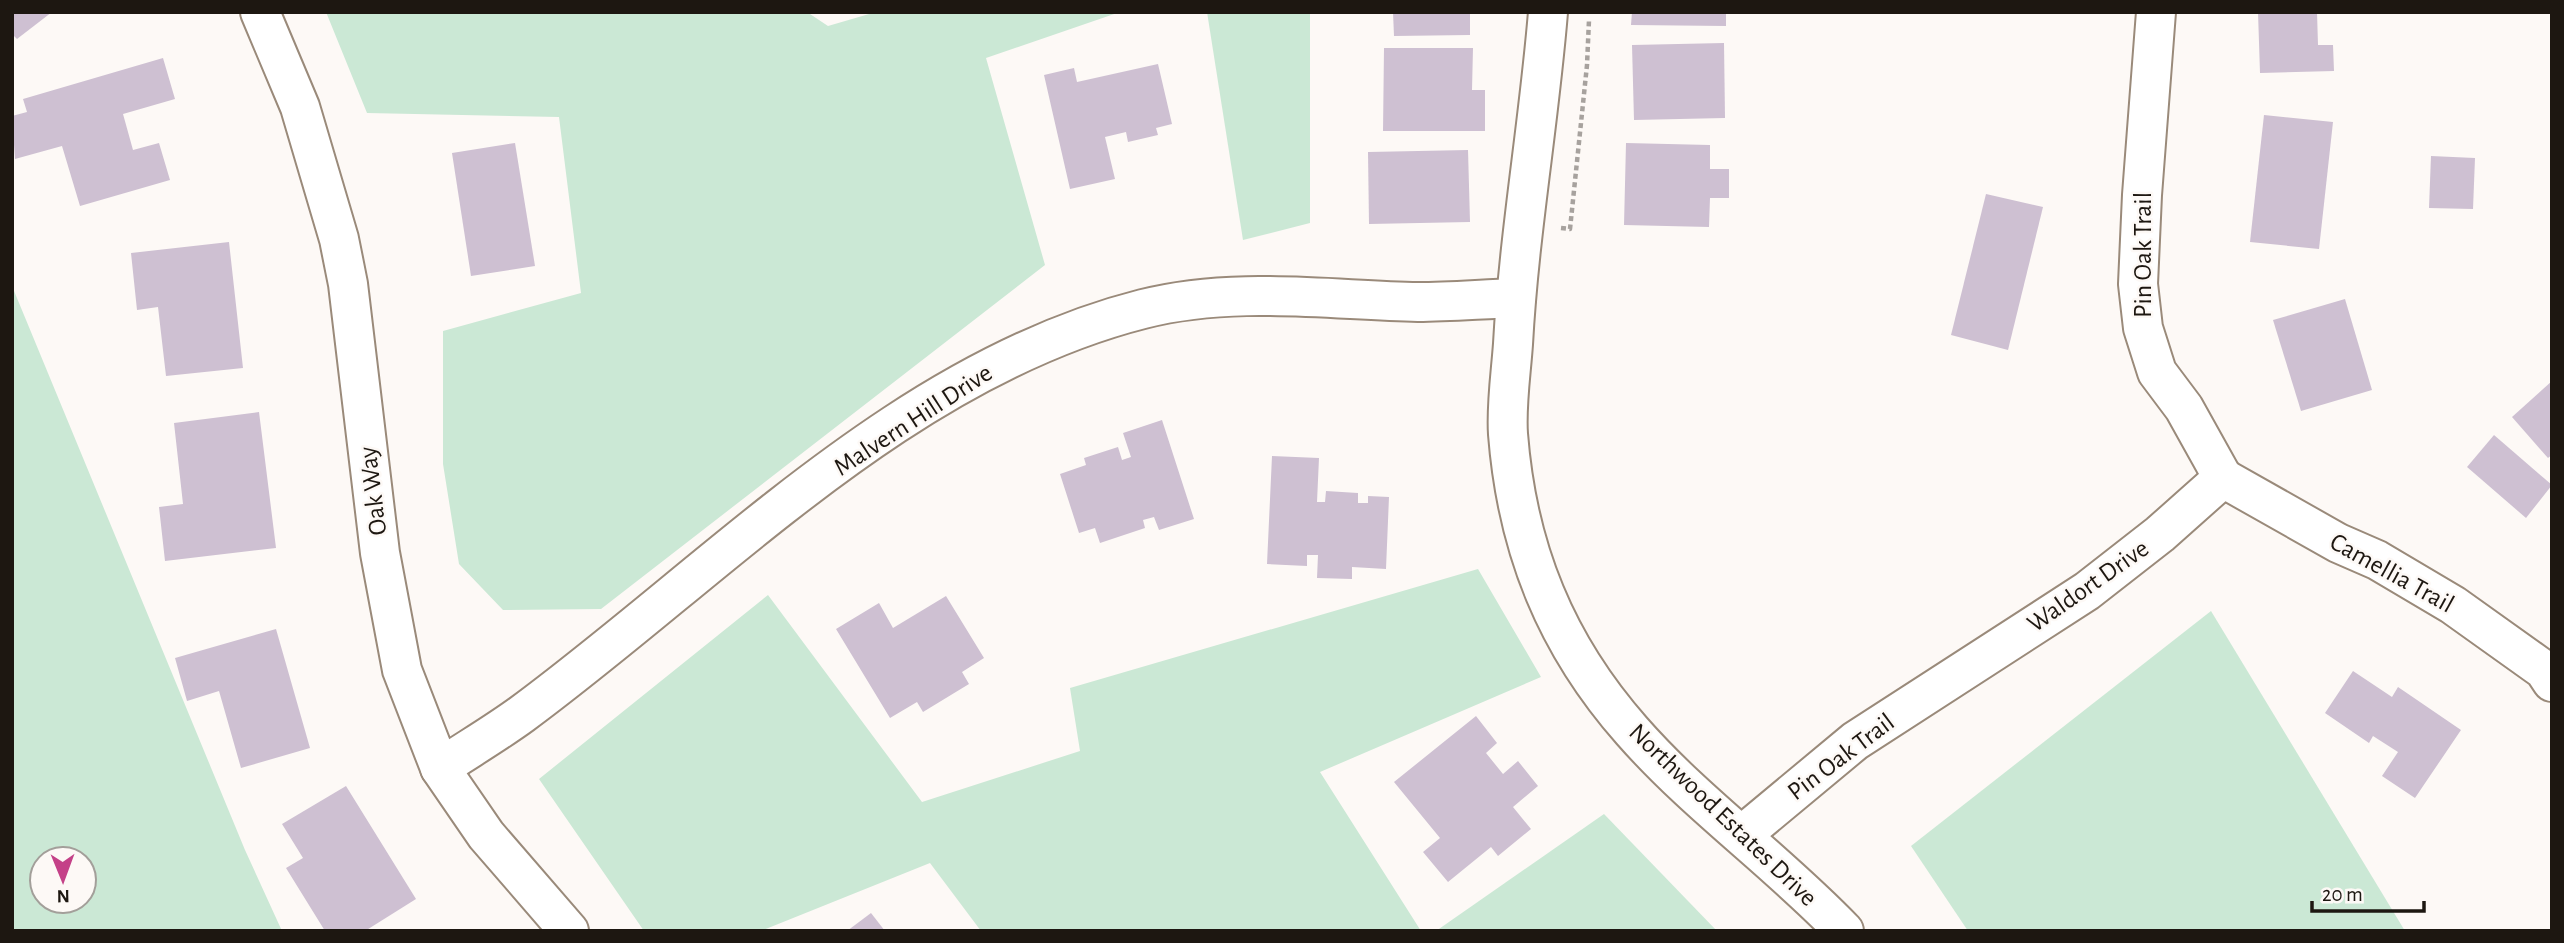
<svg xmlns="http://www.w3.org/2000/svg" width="2564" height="943" viewBox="0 0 2564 943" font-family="'Alegreya Sans',sans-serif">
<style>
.green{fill:#cbe8d5;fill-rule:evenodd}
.building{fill:#cec0d2}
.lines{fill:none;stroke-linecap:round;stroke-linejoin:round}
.street-casing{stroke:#9a8a7a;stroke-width:42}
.path{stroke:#a7a29e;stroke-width:4.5;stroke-dasharray:5 3.5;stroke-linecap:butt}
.street{stroke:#fff;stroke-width:38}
.labels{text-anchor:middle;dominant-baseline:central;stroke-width:5;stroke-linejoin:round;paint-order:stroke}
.street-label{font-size:26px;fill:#1d1711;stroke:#fdf9f6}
</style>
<rect width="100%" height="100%" fill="#fdf9f6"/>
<g class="green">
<polygon points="326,12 807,12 828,26 876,12 1120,12 986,58 1045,265 601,609 503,610 459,564 443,464 443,331 581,293 559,117 367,113"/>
<polygon points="1207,12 1310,12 1310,223 1243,240"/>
<path d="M12 286 245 850 282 931H12ZM84 859V901H42V859Z"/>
<polygon points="1478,569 1541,677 1320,772 1421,931 981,931 930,863 761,931 644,931 539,779 768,595 922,802 1080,751 1070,688"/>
<polygon points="2211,611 2405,931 1968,931 1911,846"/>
<polygon points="1604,814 1717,931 1436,931"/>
</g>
<g class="building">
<polygon points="12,12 52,12 17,39 12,34"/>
<polygon points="1393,12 1470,12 1470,35 1394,36"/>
<polygon points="1632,12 1726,12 1726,26 1631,25"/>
<polygon points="2258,12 2317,12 2318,45 2333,45 2334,71 2260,73"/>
<polygon points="1724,43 1725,118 1634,120 1632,45"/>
<polygon points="1384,48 1473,48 1472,90 1485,90 1485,131 1383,131"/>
<polygon points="163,58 175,99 123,114 133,150 159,143 170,180 80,206 62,146 15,159 12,116 27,112 23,99"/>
<polygon points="1158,64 1172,124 1156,128 1158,135 1128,142 1126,132 1105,137 1115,179 1070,189 1044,75 1074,68 1077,82"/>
<polygon points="2264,115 2333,122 2319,249 2250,242"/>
<polygon points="515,143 535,266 471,276 452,153"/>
<polygon points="1626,143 1710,145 1710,169 1729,169 1729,198 1710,198 1709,227 1624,225"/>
<polygon points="1468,150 1470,222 1369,224 1368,152"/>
<polygon points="2431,156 2475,158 2473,209 2429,208"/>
<polygon points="1986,194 2043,207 2008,350 1951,335"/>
<polygon points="229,242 243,368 166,376 158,307 137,310 131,253"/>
<polygon points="2345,299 2372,390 2301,411 2273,320"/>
<polygon points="2552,381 2552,455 2548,458 2512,417"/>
<polygon points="259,412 276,548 165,561 159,507 183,504 174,423"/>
<polygon points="1162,420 1194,519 1159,530 1154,517 1143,520 1145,528 1100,543 1095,528 1079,533 1060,474 1086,465 1084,458 1118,447 1122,460 1131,457 1123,433"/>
<polygon points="2494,435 2552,485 2526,518 2467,467"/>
<polygon points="1272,456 1319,458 1317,502 1325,502 1326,491 1358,493 1358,503 1368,503 1368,496 1389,497 1386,569 1352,567 1352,579 1317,578 1318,555 1307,555 1307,566 1267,564"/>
<polygon points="946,596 984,658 962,672 969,684 923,712 917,702 890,718 836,629 879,603 893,628"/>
<polygon points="276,629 310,748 241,768 219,691 187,701 175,658"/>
<polygon points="2353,671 2392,697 2398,687 2461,730 2415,798 2382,776 2398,752 2373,736 2369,743 2325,713"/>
<polygon points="1476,716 1497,743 1486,753 1503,774 1518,761 1538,786 1513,807 1531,829 1498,856 1491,847 1448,882 1423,852 1440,838 1394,782"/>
<polygon points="346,786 416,899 365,931 325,931 286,868 303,858 282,824"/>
<polygon points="871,913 885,931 847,931"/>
</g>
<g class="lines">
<defs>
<g id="street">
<polyline points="260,12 300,107 339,239 348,284 380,553 402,670 440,768 486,835 569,931"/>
<path d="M1548 12C1539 123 1519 233 1513 344 1511 373 1506 405 1508 434 1517 549 1556 645 1632 731 1696 804 1777 861 1844 931"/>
<polyline points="2156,12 2142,195 2138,284 2143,328 2157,372 2184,408 2223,478"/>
<polyline points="2223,478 2338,543 2377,560 2453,605 2544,670 2552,682"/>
<path d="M440 768C467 750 496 733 522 714 716 571 902 370 1143 309 1233 286 1327 300 1418 302 1450 302 1483 299 1516 298"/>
<polyline points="1742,835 1855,741 2087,591 2160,534 2223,478"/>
</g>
</defs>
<use href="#street" class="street-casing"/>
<polyline class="path" points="1561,228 1570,229 1587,65 1589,20"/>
<use href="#street" class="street"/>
</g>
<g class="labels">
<g class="street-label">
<text transform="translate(2143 255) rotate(-90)">Pin Oak Trail</text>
<text transform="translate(913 420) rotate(-33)">Malvern Hill Drive</text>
<text transform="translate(373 491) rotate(-97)">Oak Way</text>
<text transform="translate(2392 573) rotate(29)">Camellia Trail</text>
<text transform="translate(2088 586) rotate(-35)">Waldort Drive</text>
<text transform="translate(1841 757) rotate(-37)">Pin Oak Trail</text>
<text transform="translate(1723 815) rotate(44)">Northwood Estates Drive</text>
</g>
</g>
<rect width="2564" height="943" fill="none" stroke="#1d1711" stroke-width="28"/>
<g transform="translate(63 880) rotate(179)"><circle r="33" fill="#fdf9f6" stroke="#a39f9a" stroke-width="2"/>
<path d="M0-5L12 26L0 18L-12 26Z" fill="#c44188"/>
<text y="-10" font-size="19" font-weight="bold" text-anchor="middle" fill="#1d1711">N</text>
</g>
<path d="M2312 901v10h112v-10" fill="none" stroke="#1d1711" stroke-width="3.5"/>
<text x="2322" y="901" font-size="21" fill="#1d1711" stroke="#fdf9f6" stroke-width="5" paint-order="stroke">20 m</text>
</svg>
